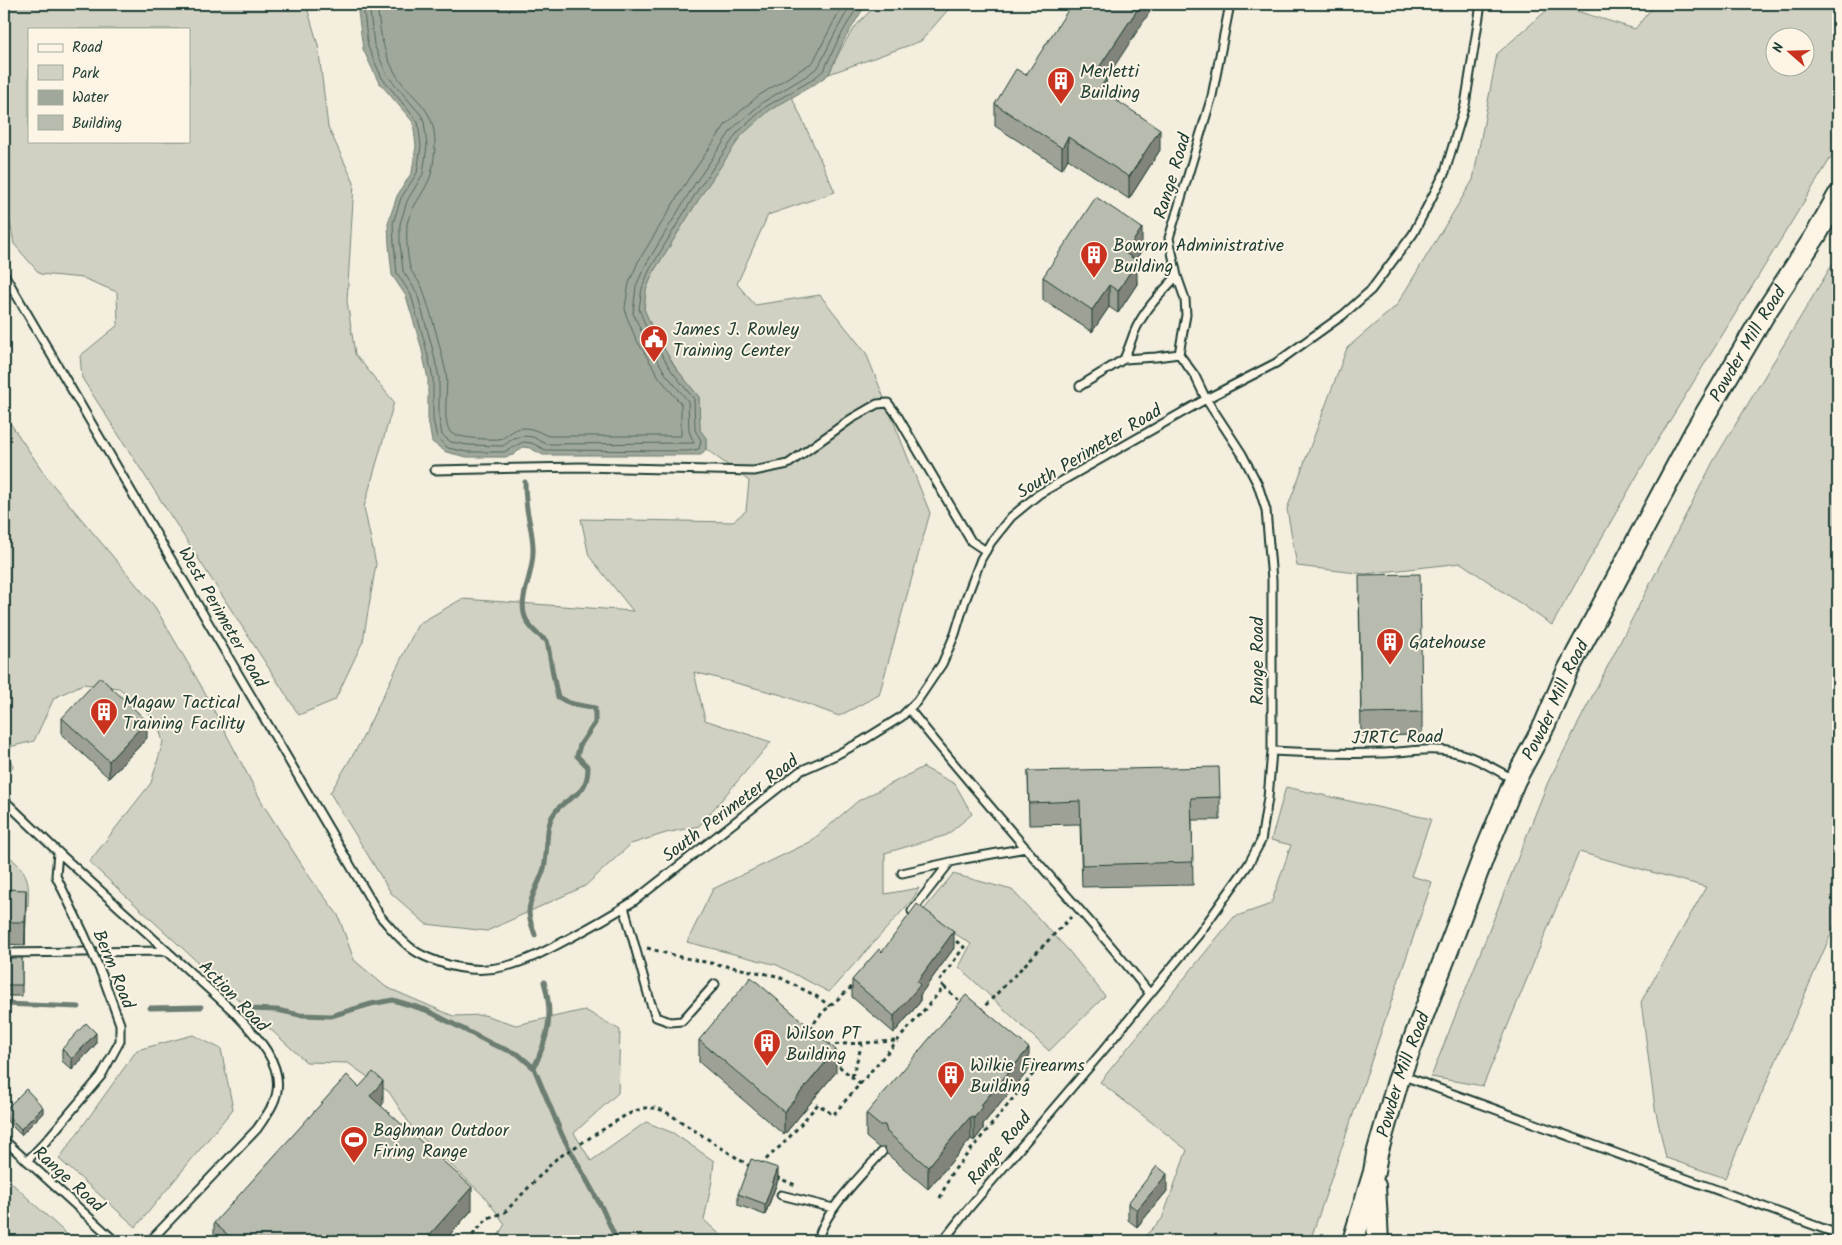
<svg xmlns="http://www.w3.org/2000/svg" width="1842" height="1245" viewBox="0 0 1842 1245" font-family="Kalam,sans-serif">
<style>
.green{fill:#d0d1c2;stroke:#78877b;fill-rule:evenodd}
.water{fill:#a0a89b;stroke:#6c7d72}
.lines{fill:none;stroke-linecap:round;stroke-linejoin:round}
.shore{stroke:#53685d;stroke-width:1}
.stream{stroke:#6c7d72;stroke-width:5}
.service-casing{stroke:#1f3d34;stroke-width:11}
.secondary-casing{stroke:#1f3d34;stroke-width:24}
.path{stroke:#1f3d34;stroke-width:3;stroke-dasharray:4 4;stroke-linecap:butt}
.service{stroke:#fcf5e5;stroke-width:7}
.secondary{stroke:#fcf5e5;stroke-width:20}
.service-bridge-casing{stroke:#1f3d34;stroke-width:11;stroke-linecap:butt}
.service-bridge{stroke:#fcf5e5;stroke-width:7}
.wall{fill:#9ea296;stroke:#1f3d34}
.shaded-wall{fill:#81847a;stroke:#1f3d34}
.building{fill:#b8bcae;stroke:#1f3d34}
.labels{text-anchor:middle;stroke-width:4;stroke-linejoin:round;paint-order:stroke}
.poi-label{font-size:18px;fill:#1f3d34;stroke:#fcf5e5;text-anchor:start}
.street-label{font-size:18px;fill:#1f3d34;stroke:#fcf5e5}
</style>
<rect width="100%" height="100%" fill="#f3eede"/>
<filter id="ink" filterUnits="userSpaceOnUse"><feTurbulence type="fractalNoise" baseFrequency=".02" numOctaves="2"/><feDisplacementMap in="SourceGraphic" scale="10" xChannelSelector="R" yChannelSelector="G"/><feConvolveMatrix kernelMatrix="1 2 1 2 8 2 1 2 1" color-interpolation-filters="sRGB"/></filter>
<g filter="url(#ink)">
<!-- green -->
<path class="green" d="M4,4H306L318,45L328,127L354,183L347,301L355,354L394,402L364,507L376,564L363,641L335,700L299,715L82,378L80,356L118,325L117,292L83,278L40,274L14,244L4,187ZM29,29H189V141H29Z
M880,4H953L921,41L829,74C841,47 855,20 880,4Z
M1554,4L1635,29L1655,4H1838V146L1650,453L1552,625L1461,563L1365,574L1297,566L1287,509L1347,348L1396,306L1473,180L1497,54ZM1774,38H1804V68H1774Z
M792,97L835,192L768,215L737,284L755,305L820,295L866,353L930,513L879,695L839,716L782,695L694,672L705,720L771,742L699,826L666,833L631,844L585,886L487,931L426,924L391,893L330,793L360,743L418,624L462,599L633,611L589,556L581,519L732,522L746,511L749,481L706,449V438L700,430L699,397L675,367L653,330L644,309L646,290L654,271L704,191L742,134L770,110Z
M1838,255V918L1725,1178L1666,1158L1655,1108L1641,1002L1706,887L1579,852L1483,1086L1431,1077L1548,782L1714,460Z
M4,414L48,479L155,607L200,684L264,806L311,879L338,915L354,960L386,987L453,1016L484,1015L516,1025L585,1010L620,1030L618,1093L574,1133L591,1161L646,1122L673,1133L714,1161L712,1181L704,1220L727,1241H495L505,1224L485,1197L413,1129L389,1092L348,1063L306,1062L89,862L151,783L163,742L157,721L119,688L83,684L54,698L34,741L5,748L13,766L4,779Z
M923,767L955,784L972,814L947,835L885,853V894L919,888L913,899L829,992L777,965L687,942L713,889L810,842L858,801Z
M1286,787L1431,819L1411,876L1432,882L1310,1241H1140L1162,1219L1187,1150L1100,1082L1234,917L1271,904L1291,845L1271,840Z
M4,851C26,872 30,874 28,906H4Z
M953,874L1012,890L1069,951L1105,996L1049,1051L959,967L971,944L922,912Z
M193,1035L221,1049L233,1109L136,1227L59,1159L137,1050Z
M4,1176L74,1241H4Z"/>
<!-- water -->
<path class="water" d="M357,4H866L843,42L829,74L815,84L770,110L742,135L704,191L654,271L646,290L644,309L653,330L675,367L699,397L700,430L706,438V449L701,455H543L530,448L523,447L513,455L505,457H467L446,452L432,442L428,419V379L421,346L406,296L392,275L389,245L388,223L397,196L412,172L416,146L413,122L378,81L363,49Z"/>
<g class="lines">
<!-- shore -->
<path class="shore" d="M363,4L368,47L382,78L418,122L421,146L417,173L401,198L393,223L394,244L397,273L411,295L425,344L433,378V419L437,438L448,448L467,452H504L523,442L532,443L545,450L688,451L699,449L701,440L695,430L694,399L671,370L648,332L639,309L642,288L650,269L699,188L738,132L767,106L812,80L824,70L838,40L859,4
M369,4L374,45L387,75L421,115L424,121L427,146L423,174L407,201L400,224V244L403,271L417,293L431,343L439,377V418L442,435L451,442L468,445L503,446L514,438L523,436L533,437L546,444L694,443L689,431L688,401L665,373L643,335L633,313L636,286L645,266L694,185L733,128L763,102L808,75L819,66L833,37L851,4
M377,4C380,29 381,46 393,69C410,101 436,103 435,147C434,157 433,171 429,180C422,196 411,207 407,224C406,234 407,261 411,270C415,278 422,284 424,293C433,319 440,346 446,373C449,387 441,423 451,433C457,438 497,441 503,438C510,434 514,428 523,428C533,428 539,432 548,436H681V404L659,377L636,339L626,315L625,307L629,283L638,262L687,181L726,124L758,96L813,62L843,4"/>
<!-- stream -->
<path class="stream" d="M525,482C525,491 526,501 527,509C529,522 533,535 533,548C535,586 502,612 547,641C551,660 553,679 558,697C574,707 579,704 595,708V723L580,745L577,756L588,767C588,800 565,794 553,815C545,828 548,853 544,868C540,883 529,897 529,912C529,920 533,928 535,935
M4,1004L79,1007
M150,1008L201,1007
M248,1009L277,1010L300,1015L331,1016L371,1004L393,1000L426,1010L494,1045L518,1054L534,1068L562,1135L602,1208L617,1241
M534,1068C548,1037 554,1016 544,982"/>
<defs>
<path id="service" d="M4,274L380,916C391,928 401,942 415,951C422,956 431,959 439,962C489,980 524,963 568,939C591,927 612,915 634,901L800,771L836,755L864,740L901,717L917,701L942,664L955,634L965,601L981,559L991,542L1011,517L1039,494L1206,399L1276,363L1343,315L1371,290L1413,234L1445,172L1465,105L1481,4
M1124,359C1128,350 1131,341 1134,333C1143,311 1161,293 1177,276
M1080,386L1124,359L1156,357L1179,354
M435,470L580,467L754,471L788,464L851,419L877,404L888,403L897,415L971,541L986,551
M909,709C956,768 1005,824 1054,881C1087,918 1119,954 1150,994
M1272,751C1309,753 1347,754 1384,753C1407,752 1431,747 1453,752C1475,756 1494,769 1513,779
M4,800L58,852L233,1011C252,1032 282,1059 277,1091C275,1105 265,1117 257,1129L150,1241
M58,852L56,876L84,934
M902,873L964,859L1026,848
M624,907L650,1001L656,1017L670,1022L682,1021L715,984
M912,911L950,862
M4,953L167,951
M1401,1075L1838,1234
M4,1140L115,1241
M27,1161L46,1141L101,1076L120,1041V1024L103,977
M781,1195L833,1208
M818,1241C823,1212 862,1175 882,1152
M943,1241L968,1209L1107,1046L1199,934L1248,865L1261,841L1268,798L1272,751V580L1266,510L1258,485L1242,454L1206,399L1195,376L1179,354L1186,315L1185,299L1177,276L1169,238L1212,96L1230,4"/>
<g id="secondary">
<path d="M1375,1186L1378,1241"/>
<path id="s1" d="M1353,1241L1374,1172L1377,1154L1398,1081L1486,850L1515,780L1545,724L1567,672L1696,430L1765,313L1816,235L1838,196"/>
</g>
</defs>
<!-- service casing -->
<use href="#service" class="service-casing"/>
<!-- secondary casing -->
<use href="#secondary" class="secondary-casing"/>
<!-- path -->
<path class="path" d="M647,948L680,957L777,976L816,996L830,1006
M944,987L939,982L964,947L953,939
M980,1011L1071,917
M809,1029L823,1012L854,985
M827,1045L896,1041
M833,1061L860,1084
M852,1077L862,1044
M760,1165L787,1140L818,1104L833,1115L944,987L962,1003
M776,1177L798,1186
M940,1198L951,1174L1038,1068L1027,1059
M467,1241L488,1218L505,1212L556,1159L626,1115L643,1108H656L666,1112L751,1167"/>
<!-- service -->
<use href="#service" class="service"/>
<!-- secondary -->
<use href="#secondary" class="secondary"/>
<defs>
<path id="service-bridge" d="M84,934L103,977"/>
</defs>
<!-- service-bridge casing -->
<use href="#service-bridge" class="service-bridge-casing"/>
<!-- service-bridge -->
<use href="#service-bridge" class="service-bridge"/>
</g>
<!-- wall -->
<path class="wall" d="M1026,75L1106,79V93L1160,150L1129,199L1068,159L1062,169L995,126V104Z
M1142,250L1135,260L1137,284L1118,313L1109,307L1092,332L1043,300V277Z
M1359,597L1422,712V735L1361,736Z
M62,718L147,738L109,778L62,735Z
M1028,771L1220,797V820H1192L1193,885L1082,887L1080,824L1029,825Z
M4,889L26,912L25,945L4,944Z
M954,948L920,995V1002L894,1033L852,997V980L882,952Z
M4,958H22V996H4Z
M699,1040L836,1072L784,1135L699,1062Z
M96,1044L72,1070L62,1061V1049Z
M1029,1070L983,1124V1129L974,1141L971,1139L928,1189L887,1154L885,1148H879L866,1137V1114Z
M359,1087L383,1104L381,1106L472,1210L444,1241H214V1223Z
M4,1111L43,1113L21,1135L4,1118Z
M778,1180L765,1215L738,1205V1194Z
M1167,1191L1137,1227L1128,1220V1203Z"/>
<!-- shaded-wall -->
<path class="shaded-wall" d="M1141,4H1155L1106,79V100L1099,111L1096,72Z
M1160,129V150L1129,199V177Z
M1068,137V159L1062,169V148Z
M1142,228V250L1125,275V253Z
M1137,261V284L1118,313V291Z
M1109,285V307L1092,332V310Z
M147,721V738L109,778V761Z
M26,890V912L25,945V922Z
M954,931V948L920,995V1002L894,1033V1016L917,982Z
M96,1033V1044L72,1070V1059Z
M1029,1048V1070L983,1124V1129L974,1141V1118L981,1105Z
M836,1050V1072L784,1135V1112Z
M383,1081V1104L370,1118V1096Z
M43,1107V1113L21,1135V1129Z
M971,1116V1139L928,1189V1167Z
M778,1168V1180L765,1215V1204Z
M1167,1174V1191L1137,1227V1210Z
M472,1187V1210L444,1241H424Z"/>
<!-- building -->
<path class="building" d="M1072,4H1141L1096,72L1106,79L1099,89L1160,129L1129,177L1068,137L1062,148L995,104L1016,69L1026,75Z
M1096,197L1142,228L1125,253L1137,261L1118,291L1109,285L1092,310L1043,277Z
M1420,574L1422,712L1361,713L1359,575Z
M100,677L147,721L109,761L62,718Z
M1219,767L1220,797L1191,798L1193,862L1082,865L1080,801L1029,803L1028,771Z
M4,889L26,890L25,922H4Z
M917,904L954,931L917,982L920,985L894,1016L852,980L879,949L882,952Z
M4,958H22V985H4Z
M751,977L836,1050L784,1112L699,1040Z
M966,995L1029,1048L981,1105L983,1107L974,1118L971,1116L928,1167L887,1132L885,1125H879L866,1114Z
M86,1023L96,1033L72,1059L62,1049Z
M373,1072L383,1081L370,1096L472,1187L424,1241H235L214,1223L347,1075L359,1087Z
M26,1089L43,1107L21,1129L4,1112V1111Z
M751,1159L778,1168L765,1204L738,1194Z
M1157,1166L1167,1174L1137,1210L1128,1203Z"/>
</g>
<!-- icons -->
<defs>
<symbol id="building-pin" viewBox="-11 -11 22 30"><path d="M0 17L-7.5 6A9.5 9.5 0 1 1 7.5 6Z" fill="#c8321e" stroke="#fcf5e5"/><path d="M-4-6H4V6H1V3H-1V6H-4ZM-2.5-4.3h1.7v1.8h-1.7ZM.8-4.3h1.7v1.8H.8ZM-2.5-1h1.7V.8h-1.7ZM.8-1h1.7V.8H.8Z" fill="#fff"/></symbol>
<symbol id="civic-pin" viewBox="-11 -11 22 30"><path d="M0 17L-7.5 6A9.5 9.5 0 1 1 7.5 6Z" fill="#c8321e" stroke="#fcf5e5"/><path d="M-.6-6.5H3V-4.5H.6V-3L4-1V1h2V6H-6V1h2V-1L-.6-3ZM-1.2 2.5V6h2.4V2.5Z" fill="#fff"/></symbol>
<symbol id="stadium-pin" viewBox="-11 -11 22 30"><path d="M0 17L-7.5 6A9.5 9.5 0 1 1 7.5 6Z" fill="#c8321e" stroke="#fcf5e5"/><path d="M0-5a6.5 5 0 1 0 0 10a6.5 5 0 1 0 0-10ZM-3.5-1.8h7v3.6h-7Z" fill="#fff"/></symbol>
</defs>
<g fill-rule="evenodd">
<use href="#building-pin" x="1045" y="65" width="32" height="43"/>
<use href="#building-pin" x="1078" y="239" width="32" height="43"/>
<use href="#civic-pin" x="638" y="323" width="32" height="43"/>
<use href="#building-pin" x="1374" y="626" width="32" height="43"/>
<use href="#building-pin" x="88" y="696" width="32" height="43"/>
<use href="#building-pin" x="751" y="1027" width="32" height="43"/>
<use href="#building-pin" x="935" y="1059" width="32" height="43"/>
<use href="#stadium-pin" x="338" y="1124" width="32" height="43"/>
</g>
<g class="labels">
<!-- poi labels -->
<g class="poi-label">
<text x="1080" y="77">Merletti<tspan x="1080" dy="21">Building</tspan></text>
<text x="1113" y="251">Bowron Administrative<tspan x="1113" dy="21">Building</tspan></text>
<text x="673" y="335">James J. Rowley<tspan x="673" dy="21">Training Center</tspan></text>
<text x="1409" y="648">Gatehouse</text>
<text x="123" y="708">Magaw Tactical<tspan x="123" dy="21">Training Facility</tspan></text>
<text x="786" y="1039">Wilson PT<tspan x="786" dy="21">Building</tspan></text>
<text x="970" y="1071">Wilkie Firearms<tspan x="970" dy="21">Building</tspan></text>
<text x="373" y="1136">Baghman Outdoor<tspan x="373" dy="21">Firing Range</tspan></text>
</g>
<!-- street labels -->
<g class="street-label">
<text transform="translate(1172 176) rotate(-73)" y="6">Range Road</text>
<text dy="6" stroke="none"><textPath href="#s1" startOffset="984">Powder Mill Road</textPath></text>
<text transform="translate(1089 451) rotate(-31)" y="6">South Perimeter Road</text>
<text transform="translate(223 617) rotate(60)" y="6">West Perimeter Road</text>
<text transform="translate(1257 661) rotate(-90)" y="6">Range Road</text>
<text dy="6" stroke="none"><textPath href="#s1" startOffset="579">Powder Mill Road</textPath></text>
<text transform="translate(1397 737) rotate(-1)" y="6">JJRTC Road</text>
<text transform="translate(730 808) rotate(-37)" y="6">South Perimeter Road</text>
<text transform="translate(114 969) rotate(68)" y="6">Berm Road</text>
<text transform="translate(234 996) rotate(46)" y="6">Action Road</text>
<text dy="6" stroke="none"><textPath href="#s1" startOffset="174">Powder Mill Road</textPath></text>
<text transform="translate(999 1148) rotate(-50)" y="6">Range Road</text>
<text transform="translate(69 1179) rotate(42)" y="6">Range Road</text>
</g>
</g>
<!-- margin -->
<rect width="1842" height="1245" fill="none" stroke="#fcf5e5" stroke-width="20"/>
<rect x="10" y="10" width="1822" height="1225" fill="none" stroke="#1f3d34" stroke-width="2" filter="url(#ink)"/>
<!-- legend -->
<rect x="28" y="28" width="162" height="115" fill="#fcf5e5" stroke="#a4ab9e"/>
<rect x="38" y="44" width="25" height="8" fill="#fcf5e5" stroke="#a4ab9e"/>
<text x="72" y="52" font-size="15" fill="#1f3d34">Road</text>
<rect x="38" y="65" width="25" height="15" fill="#d0d1c2" stroke="#a4ab9e"/>
<text x="72" y="78" font-size="15" fill="#1f3d34">Park</text>
<rect x="38" y="90" width="25" height="15" fill="#a0a89b" stroke="#a4ab9e"/>
<text x="72" y="102" font-size="15" fill="#1f3d34">Water</text>
<rect x="38" y="115" width="25" height="15" fill="#b8bcae" stroke="#a4ab9e"/>
<text x="72" y="128" font-size="15" fill="#1f3d34">Building</text>
<!-- north arrow -->
<g transform="translate(1790 52) rotate(290)"><circle r="24" fill="#fcf5e5" stroke="#a4ab9e"/>
<path d="M0-4L9 19L0 12L-9 19Z" fill="#c8321e"/>
<text y="-8" font-size="14" font-weight="bold" text-anchor="middle" fill="#1f3d34">N</text>
</g>
</svg>
